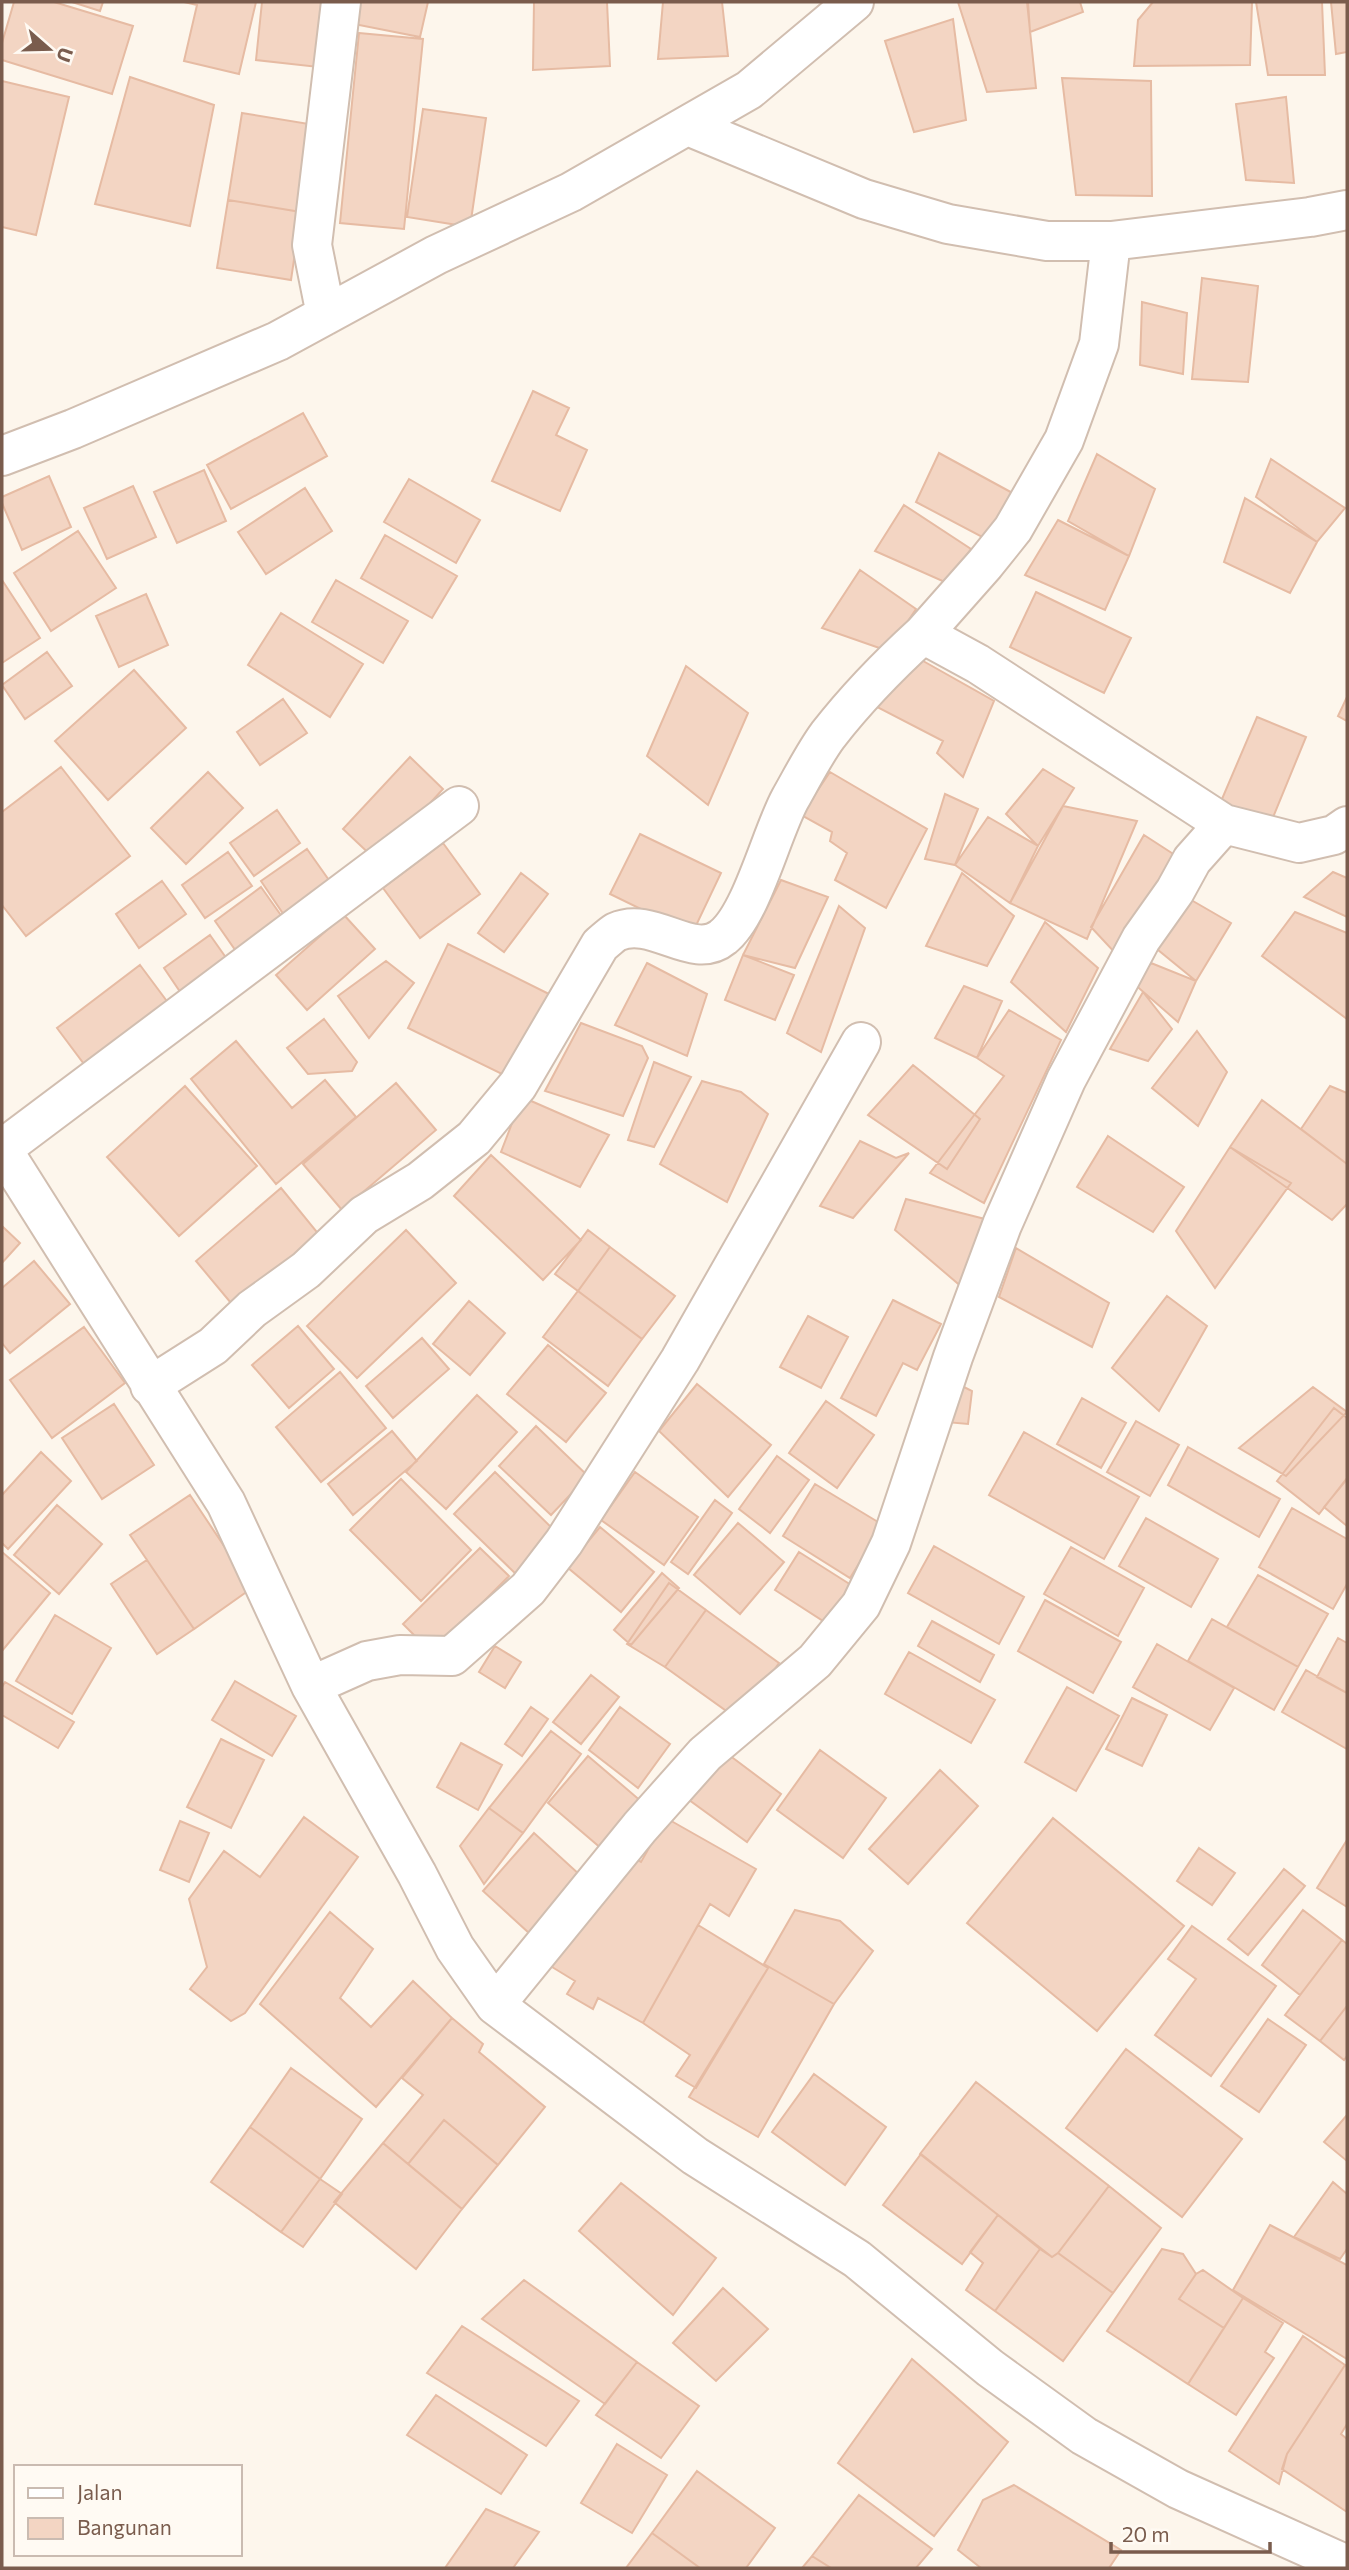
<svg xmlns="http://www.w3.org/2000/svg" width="1349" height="2570" viewBox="0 0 1349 2570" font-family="Commissioner,sans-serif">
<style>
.building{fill:#f3d5c3;stroke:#e6bba3;stroke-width:2}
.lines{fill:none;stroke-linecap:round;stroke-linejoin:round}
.street-casing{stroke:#d1beb0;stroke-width:42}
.street{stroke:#fff;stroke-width:38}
</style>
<rect width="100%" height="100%" fill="#fdf6ec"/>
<!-- building -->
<path class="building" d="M14,2H54L133,26L112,94L2,60V43Z
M72,2H103L100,11Z
M184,2H256L239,74L184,61L197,5Z
M262,2H334L327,68L256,60Z
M349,2H428L420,37L344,22Z
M534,2H607L610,66L533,70Z
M663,2H722L728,56L658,59Z
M958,2H1027L1036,88L987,92Z
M1028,2H1080L1083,12L1030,32Z
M1153,2H1252L1250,65L1134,66L1138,20Z
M1256,2H1322L1325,75H1268Z
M1331,2H1347V52L1336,54Z
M953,19L966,120L914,132L885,41Z
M359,33L423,39L404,229L340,223Z
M130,77L214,105L190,226L95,204Z
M1062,78L1151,81L1152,196L1076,195Z
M2,81L69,97L36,235L2,227Z
M1286,97L1294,183L1246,180L1236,104Z
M423,109L486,118L470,227L407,217Z
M242,113L315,125L301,212L228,200Z
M228,200L301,212L291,280L217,268Z
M1202,278L1258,286L1248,382L1192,379Z
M1142,302L1187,313L1183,374L1140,365Z
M533,391L569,408L556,435L587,450L560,511L492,481Z
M303,413L327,456L231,509L207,465Z
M939,453L1018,496L986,539L916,502Z
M1097,454L1155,489L1129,556L1068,521Z
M1271,459L1345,508L1317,542L1256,497Z
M204,470L226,521L177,543L154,492Z
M49,476L71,527L22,550L2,503V497Z
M409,479L480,520L456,563L384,522Z
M133,486L156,537L107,559L84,508Z
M305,488L332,531L266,574L238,532Z
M1245,498L1317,542L1290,593L1224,562Z
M904,505L971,549L947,583L875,551Z
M1058,520L1129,556L1105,610L1025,575Z
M78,531L116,588L51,631L14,573Z
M385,535L457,576L432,618L361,578Z
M860,570L916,609L888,651L822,628Z
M2,580L40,638L2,663Z
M336,580L408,621L383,663L312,622Z
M1036,592L1131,638L1104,693L1010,647Z
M146,594L168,645L119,667L96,616Z
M281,613L363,664L330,717L248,665Z
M47,652L72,686L25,719L2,685Z
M916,657L994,701L963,777L937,753L943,741L877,707Z
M686,666L748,713L708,805L647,756Z
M134,670L186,728L108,800L55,741Z
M1347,697V721L1338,716Z
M283,699L307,733L260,765L237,732Z
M1257,717L1306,737L1269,827L1219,806Z
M410,757L443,789L377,861L343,829Z
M61,767L130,856L26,936L2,905V812Z
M1043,769L1074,788L1038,846L1006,814Z
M208,772L243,808L186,864L151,828Z
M830,772L927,829L886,908L835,880L847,853L830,841L832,832L801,815Z
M945,794L978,809L955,865L925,859Z
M1063,806L1137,821L1087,939L1010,903Z
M277,810L300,843L254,876L230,843Z
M988,817L1038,846L1010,903L955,865Z
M640,834L721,873L692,934L610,894Z
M1144,835L1181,859L1117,955L1091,927Z
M443,843L480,894L420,938L383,888Z
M307,849L331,883L284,915L261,881Z
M228,852L252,886L205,918L182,885Z
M1333,872L1347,878V917L1304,897Z
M521,873L548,894L504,952L478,933Z
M962,873L1014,916L987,966L926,946Z
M781,880L828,897L795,968L743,955Z
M162,881L186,914L139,948L116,914Z
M261,887L285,921L238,954L215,921Z
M1186,897L1231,923L1196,981L1152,945Z
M839,906L865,928L821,1052L787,1033Z
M1295,912L1347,933V1019L1262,956Z
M344,915L375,949L307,1010L276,975Z
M1045,922L1098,968L1066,1032L1011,982Z
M210,935L234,969L187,1002L164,968Z
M448,944L549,994L508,1077L408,1028Z
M743,955L794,975L775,1020L725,1000Z
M386,961L414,983L369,1038L338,996Z
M647,963L707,994L687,1056L615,1025Z
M1151,963L1196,981L1178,1022L1133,983Z
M140,965L172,1008L90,1072L57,1028Z
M964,986L1002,1001L977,1058L935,1038Z
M1143,992L1172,1029L1148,1061L1110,1049Z
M1009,1010L1061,1040L984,1203L930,1173L1004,1076L977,1058Z
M324,1019L357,1062L352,1071L308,1074L287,1048Z
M581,1023L642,1046L648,1058L623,1116L545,1091Z
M1197,1031L1227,1072L1198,1126L1152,1088Z
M236,1041L292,1108L325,1080L356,1117L276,1184L191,1079Z
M654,1062L691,1077L654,1147L628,1140Z
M913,1065L980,1119L947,1169L868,1115Z
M702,1081L741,1092L768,1114L727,1202L660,1164Z
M396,1083L436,1130L342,1210L303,1164Z
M185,1086L257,1166L179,1236L107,1157Z
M1330,1086L1347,1093V1164L1301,1129Z
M522,1097L609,1135L580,1187L501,1152Z
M1262,1100L1347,1164V1204L1332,1220L1230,1147Z
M1108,1136L1184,1187L1153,1232L1077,1187Z
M860,1141L896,1158L909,1153L853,1218L820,1206Z
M1230,1147L1291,1183L1215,1288L1176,1231Z
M491,1155L581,1240L543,1280L454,1196Z
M281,1188L321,1237L236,1309L196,1261Z
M906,1199L985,1219L963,1288L895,1230Z
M2,1226L20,1243L2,1263Z
M406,1230L456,1283L357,1378L307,1326Z
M588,1230L610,1247L578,1291L555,1274Z
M610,1247L675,1296L642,1339L578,1291Z
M1016,1248L1109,1303L1092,1347L999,1297Z
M34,1261L70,1304L10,1353L2,1343V1288Z
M578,1291L642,1339L608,1386L543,1337Z
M1167,1296L1207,1326L1159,1411L1112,1368Z
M893,1300L941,1324L917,1370L903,1363L876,1416L841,1398Z
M469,1301L505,1333L470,1375L433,1344Z
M808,1316L848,1337L821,1388L780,1367Z
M298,1326L334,1369L289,1408L252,1365Z
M84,1327L125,1383L52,1438L10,1380Z
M422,1338L449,1369L393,1418L366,1386Z
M548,1345L606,1393L566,1442L507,1394Z
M340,1372L386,1428L321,1482L276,1427Z
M697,1384L771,1445L728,1497L659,1431Z
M962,1386L972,1391L968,1424L945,1422Z
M1313,1387L1347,1412L1286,1476L1239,1448Z
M477,1395L517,1432L446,1509L406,1472Z
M1082,1398L1126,1423L1101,1468L1057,1444Z
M826,1401L874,1435L837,1488L789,1453Z
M114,1404L154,1465L102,1499L62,1438Z
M1334,1408L1347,1418V1478L1319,1514L1277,1481Z
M1136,1421L1179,1445L1150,1496L1107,1472Z
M536,1426L588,1476L551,1515L499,1466Z
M392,1431L417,1461L353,1515L328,1484Z
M1024,1432L1139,1497L1104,1559L989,1495Z
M1188,1447L1280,1499L1259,1537L1168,1485Z
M41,1452L71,1481L8,1549L2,1543V1495Z
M777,1456L809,1480L770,1533L739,1509Z
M495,1472L558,1534L518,1576L454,1514Z
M635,1472L698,1517L664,1565L601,1520Z
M401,1479L471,1550L421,1601L350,1530Z
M1347,1479V1526L1324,1507Z
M815,1484L883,1525L850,1578L783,1536Z
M190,1495L252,1588L194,1629L130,1535Z
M715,1500L732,1513L688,1574L671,1562Z
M57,1505L102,1544L59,1594L14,1555Z
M1292,1508L1347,1539V1584L1333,1609L1259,1567Z
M1146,1518L1218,1559L1191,1607L1119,1566Z
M738,1523L784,1562L740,1614L694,1575Z
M600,1527L654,1572L621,1612L567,1567Z
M934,1546L1024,1597L999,1644L908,1593Z
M1071,1547L1144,1588L1118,1636L1044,1594Z
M480,1548L509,1576L432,1653L403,1624Z
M2,1552L50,1593L2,1651Z
M799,1552L859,1590L834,1628L775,1590Z
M147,1560L194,1629L157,1654L111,1584Z
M662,1573L679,1588L631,1645L614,1630Z
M1258,1575L1328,1614L1298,1667L1227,1627Z
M669,1583L706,1610L665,1667L627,1644Z
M1045,1600L1121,1642L1093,1693L1018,1651Z
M706,1610L779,1663L739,1720L665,1667Z
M55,1615L111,1648L72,1714L16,1681Z
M1212,1619L1298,1667L1274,1710L1188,1661Z
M932,1621L994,1655L980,1682L918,1646Z
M1338,1638L1347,1643V1693L1317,1677Z
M1157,1644L1234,1688L1210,1730L1133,1687Z
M495,1646L521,1662L505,1688L479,1672Z
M909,1652L995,1700L971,1743L885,1694Z
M1306,1670L1347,1693V1749L1282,1712Z
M591,1675L619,1697L581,1744L553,1722Z
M235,1681L296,1716L272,1756L212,1720Z
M5,1682L74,1722L58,1748L2,1715V1687Z
M1067,1687L1119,1716L1076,1791L1025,1762Z
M1132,1698L1167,1715L1142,1766L1106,1749Z
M531,1707L548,1719L522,1756L505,1744Z
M620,1707L670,1744L638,1788L589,1750Z
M551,1731L581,1754L523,1833L489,1808Z
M221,1739L264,1760L231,1828L187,1807Z
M461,1743L502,1765L478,1810L437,1787Z
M721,1749L781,1794L747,1842L685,1797Z
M820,1750L886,1798L843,1858L777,1810Z
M588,1756L642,1802L602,1849L548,1803Z
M940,1770L978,1806L908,1884L869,1849Z
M489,1808L523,1833L484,1884L460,1846Z
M304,1817L358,1857L245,2013L231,2021L190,1989L207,1967L189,1899L224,1851L260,1877Z
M666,1818L756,1869L729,1916L710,1904L643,2023L598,1998L593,2009L567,1994L575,1981L552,1967L579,1918L630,1856L641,1862Z
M1053,1818L1184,1926L1097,2031L967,1923Z
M180,1821L209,1833L189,1882L160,1870Z
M534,1833L580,1875L529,1933L483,1891Z
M1347,1840V1907L1317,1888Z
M1199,1848L1235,1873L1212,1905L1177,1881Z
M1284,1869L1305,1886L1248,1955L1228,1939Z
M795,1910L840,1921L873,1951L834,2004L764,1964Z
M1303,1910L1342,1940L1300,1995L1262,1965Z
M330,1912L373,1949L340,1998L371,2027L413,1981L452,2018L376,2107L260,2004Z
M698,1925L768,1968L696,2088L676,2076L690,2055L643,2023Z
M1192,1926L1276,1986L1211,2076L1155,2035L1196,1979L1168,1959Z
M1342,1940L1347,1944V2006L1320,2041L1285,2015Z
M764,1964L834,2004L758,2137L689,2097L768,1968Z
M1347,2006V2056L1344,2060L1320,2041Z
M452,2018L483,2044L479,2052L545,2107L498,2165L444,2120L408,2164L383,2143L423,2095L402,2078Z
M1268,2019L1306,2045L1259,2112L1221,2086Z
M1126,2049L1242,2139L1182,2217L1066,2128Z
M291,2068L362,2119L320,2179L250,2127Z
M814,2074L886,2127L845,2185L772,2132Z
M976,2082L1109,2186L1058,2253L1052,2257L920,2154Z
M1347,2115V2161L1324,2142Z
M444,2120L498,2165L462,2209L408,2164Z
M250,2127L320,2179L281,2232L211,2182Z
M383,2143L462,2209L416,2269L334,2202Z
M921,2154L998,2215L962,2264L883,2205Z
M320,2179L342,2194L303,2247L281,2232Z
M1333,2182L1347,2194V2249L1340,2259L1294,2237Z
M621,2183L716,2258L673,2315L579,2231Z
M1109,2186L1161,2228L1113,2293L1058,2253Z
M998,2215L1040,2249L995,2311L966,2290L983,2263L970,2252Z
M1270,2225L1347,2265V2359L1233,2290Z
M1040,2249L1052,2257L1058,2253L1113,2293L1063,2361L995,2311Z
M1162,2249L1183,2254L1196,2274L1179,2299L1224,2328L1188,2384L1107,2331Z
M1203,2270L1243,2298L1224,2328L1179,2299L1196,2274Z
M524,2280L637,2362L605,2404L482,2319Z
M723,2288L768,2329L716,2381L673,2343Z
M1243,2298L1283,2323L1265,2352L1274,2358L1236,2415L1188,2384Z
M462,2326L579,2401L546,2446L427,2373Z
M1303,2336L1345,2365L1287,2454L1279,2484L1229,2451Z
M912,2359L1008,2442L934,2536L838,2463Z
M637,2362L699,2406L661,2458L596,2415Z
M1345,2365L1347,2366V2424L1341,2434L1347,2439V2512L1282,2469L1287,2454Z
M436,2395L527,2455L501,2494L407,2435Z
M617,2444L667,2475L632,2533L581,2503Z
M697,2471L775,2528L746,2568H700L652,2533Z
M1014,2485L1121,2550L1109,2568H981L958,2550L983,2500Z
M859,2495L932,2549L916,2568H831L812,2556Z
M486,2509L539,2532L513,2568H445Z
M652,2533L700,2568H626Z
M812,2556L831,2568H802Z"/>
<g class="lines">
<defs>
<path id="street" d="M688,126L864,199L948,224L1047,241H1111
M326,315L312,245L341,2
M2,456L73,429L278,341L436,255L571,192L749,90L854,2
M923,634L985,564L1013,529L1064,440L1099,344L1111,241L1310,217L1347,210
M2,1149L226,1503L311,1686L417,1874L455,1948L495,2005L695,2156L857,2259L990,2368L1084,2436L1178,2489L1347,2565
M2,1149L459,806
M150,1386L213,1346L252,1309L306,1270L364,1215L420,1181L474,1138L518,1085L600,945C605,941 611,935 616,932C653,915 693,962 723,937C752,914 771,834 790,799C802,778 814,754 828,735C856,699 889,665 923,634L978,664L1224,824
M311,1686L367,1661L400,1655L452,1656L528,1589L564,1542L680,1360L861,1042
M495,2005L640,1827L705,1754L815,1661L861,1605L891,1543L953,1357L1002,1225L1066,1080L1141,939L1175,891L1192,860L1224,824L1299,843L1334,835L1347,826"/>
</defs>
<!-- street casing -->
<use href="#street" class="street-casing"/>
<!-- street -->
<use href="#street" class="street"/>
</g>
<!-- border -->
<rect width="1349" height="2570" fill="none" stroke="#7a5c4d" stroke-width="7"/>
<!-- legend -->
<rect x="14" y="2465" width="228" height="91" fill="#fffaf3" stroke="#cabbb1" stroke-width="2"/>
<rect x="28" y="2488" width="35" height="10" fill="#ffffff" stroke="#cabbb1" stroke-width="2"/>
<text x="77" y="2500" font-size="21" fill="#7a5c4d">Jalan</text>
<rect x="28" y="2518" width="35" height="21" fill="#f3d5c3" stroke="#cabbb1" stroke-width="2"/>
<text x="77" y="2535" font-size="21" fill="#7a5c4d">Bangunan</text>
<!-- north arrow -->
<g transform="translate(49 49) rotate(110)" stroke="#fffaf3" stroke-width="5" paint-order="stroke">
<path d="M0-5L12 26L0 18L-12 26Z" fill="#7a5c4d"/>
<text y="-10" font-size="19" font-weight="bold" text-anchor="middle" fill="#7a5c4d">U</text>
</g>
<!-- scale -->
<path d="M1111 2542v10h159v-10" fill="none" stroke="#7a5c4d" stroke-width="3.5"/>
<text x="1122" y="2542" font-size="21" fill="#7a5c4d" stroke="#fffaf3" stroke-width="5" paint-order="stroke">20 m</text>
</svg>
